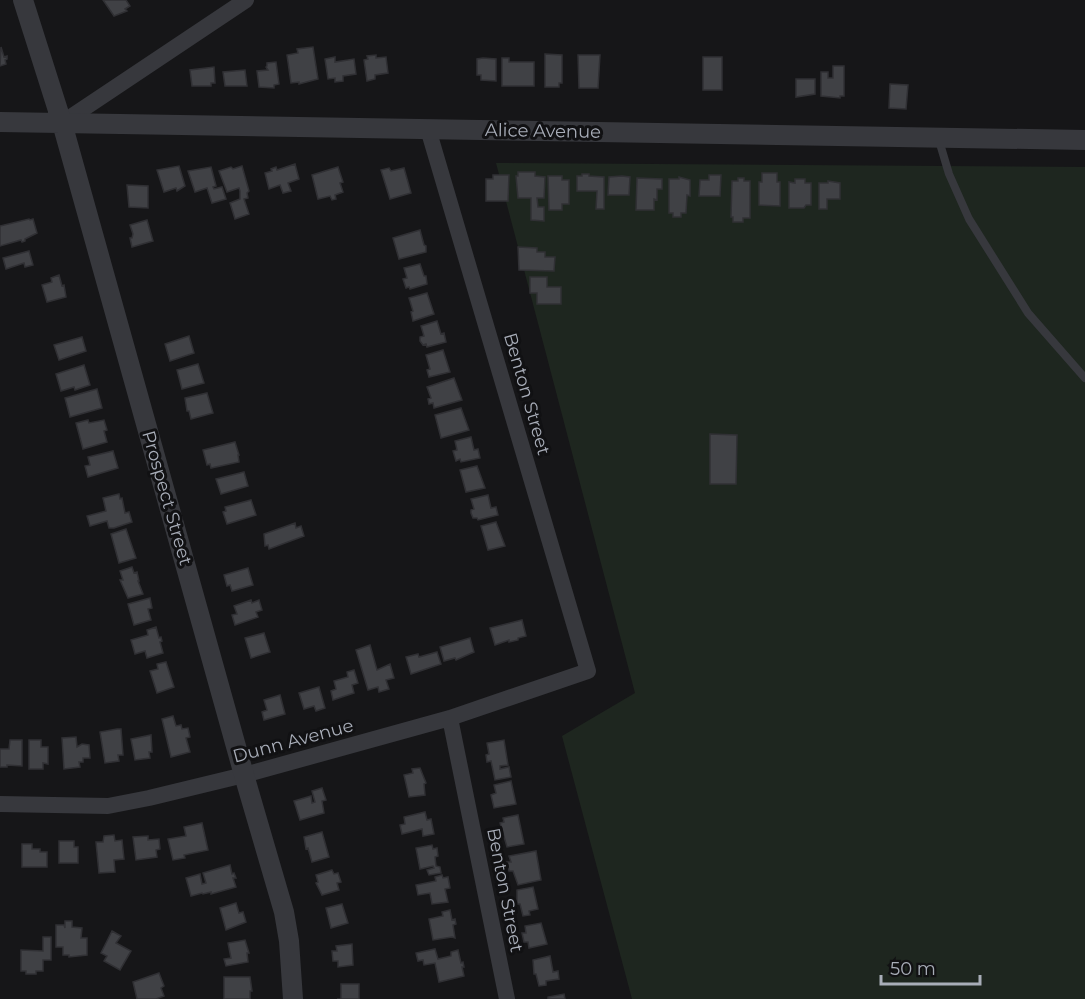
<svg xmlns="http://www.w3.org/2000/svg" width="1085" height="999" viewBox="0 0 1085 999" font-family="Montserrat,sans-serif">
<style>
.green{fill:#1e261f}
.building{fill:#404145;stroke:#303034;stroke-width:1.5}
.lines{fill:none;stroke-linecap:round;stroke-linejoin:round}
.service{stroke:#37383d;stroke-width:8}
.minor{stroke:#37383d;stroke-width:16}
.tertiary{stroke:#37383d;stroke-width:20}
.labels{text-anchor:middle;stroke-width:6;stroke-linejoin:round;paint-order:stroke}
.street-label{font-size:18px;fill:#a8adb8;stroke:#111113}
</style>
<rect width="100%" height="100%" fill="#161618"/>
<!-- green -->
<path class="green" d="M496,163L1085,167V999H632L562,736L635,693Z"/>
<!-- building -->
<path class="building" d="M103,0H126L130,6L125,9L127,11L114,16Z
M1,47L4,57L7,56V59L5,60L6,64L0,66Z
M313,47L318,79L299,84V82L291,83L287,55L298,53L297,49Z
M545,54L562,55V83H559V87H545Z
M376,55V58L386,57L388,73L375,75V79L367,81L364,60L368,59L367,56Z
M578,55H600L598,88H579Z
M335,57V62L354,59L356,74L343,76V81L335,82V78L328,79L325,59Z
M703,57H722V90H703Z
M483,58L496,59V81L481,80V75H477V59Z
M502,58H509V62H534V86H502Z
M276,62L279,84L274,85V88L259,87L257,71L268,70L266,67L267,66V63Z
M833,66H844V96H840V98L821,96V72H828V78H833Z
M214,67L215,83H211V86H192L190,70Z
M245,70L247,86H225L223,72Z
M796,79H815V94L796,97Z
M890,84L908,85L906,109L889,108Z
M295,164L299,179L288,183L291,191L283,193L280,185L269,189L265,173L272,171L271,169L276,167L277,170Z
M179,166L185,186L177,191L176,188L164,192L157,170Z
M242,166L249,191L247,193L248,198L244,199L249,214L235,219L230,203L240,199V191L239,188L227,192L219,171L231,167L233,169Z
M211,167L216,186L213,187L214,189L222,187L226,199L212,203L207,188L195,192L188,171Z
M338,167L343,182L340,183L343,192L335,195L336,199L332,200L330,196L318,199L312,175Z
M389,168L391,171L404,168L411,193L390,199L381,170Z
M518,172H535V176L545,177L544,198H537L538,207H544V221L531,220V198H518L516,176H518Z
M762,173H777V182H780V206L759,205V182H762Z
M582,174H589V176L604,177V209H596L597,191H577V176H582Z
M493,175H509L508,201H486V179H493Z
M709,175H721L720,196H699L700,180H709Z
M548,176H562V180H569V204H562V210H549Z
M622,176L630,177L629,195H608L609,177Z
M679,177L690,180V196L687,195L686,213H681V217H673V213H669V179H679Z
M637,178L662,179V189H657V200L654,199V210H636Z
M738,178H744V181H750V218H743V222H733V217H731L732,181H738Z
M795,179H805V183H811V205H806L804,208H789V182L795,183Z
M828,181L840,183V199H827V209H819V183H828Z
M127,185L148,186V208L129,207Z
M29,219L30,220L33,219L37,233L25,239V241L22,242L21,240L0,246V226Z
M147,220L153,241L132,247L130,238H132L133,234L130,225Z
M420,230L424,245L426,246V252L399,259L393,238Z
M518,247L537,248V252H545V257H555L554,271L519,270Z
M29,251L33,265L25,267L24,263L6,269L3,258Z
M420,264L424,276H426L427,284L410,289L409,287L406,288L403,279L407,278L404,268Z
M59,275L62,286L64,285L66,297L47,302L42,285L52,282L51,278Z
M530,277H547V287H561V304H537V293H530Z
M427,293L434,314L413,321L411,312L413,311L409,298Z
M437,321L441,334L444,333L446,342L427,347L426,344L423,345L420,341V337L424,336L421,326Z
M189,336L194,353L170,361L165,344Z
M82,337L86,351L59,360L54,345Z
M443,350L450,372L429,377L427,370L430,369L426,355Z
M198,364L204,383L182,389L177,370Z
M84,365L90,385L75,390L74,387L61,391L56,374Z
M454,378L462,400L434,408L433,403L429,404L428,399L431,398L427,387Z
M97,389L102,408L70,417L65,398Z
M207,393L213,413L191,419L189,411H187L185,398Z
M461,408L469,430L441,438L435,415Z
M88,420L89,423L104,420L107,430L104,431L107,442L83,449L76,423Z
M710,434L737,435L736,484H710Z
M471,437L474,450L478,449L480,458L461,462L460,459L456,461L453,451L457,450L455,441Z
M235,442L239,455H238L239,462L211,468L210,464L207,465L203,450Z
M113,451L118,468L88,477L85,466L90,465L88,457Z
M477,466L485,488L466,492L460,470Z
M244,472L248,486L221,494L216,479Z
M119,494L120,499L122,498L125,513L129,512L132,522L114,528H109L107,521L90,526L87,516L106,511L103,498Z
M488,495L491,508L496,507L498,515L478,520L477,518H473L471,513V510L474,509L471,499Z
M251,500L256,515L227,524L223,512L226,511L225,507Z
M496,522L505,546L488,550L481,526Z
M295,523L296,528L301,526L304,536L269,549L268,545L265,546L264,534Z
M126,529L136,558L119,563L111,534Z
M132,567L134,573L137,572L139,581H138L143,594L128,598L120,580H123L120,571Z
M248,568L253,585L232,591L230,585L227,586L224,575Z
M150,598L152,608L148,609L151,620L134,625L128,604Z
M251,600L252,603L259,600L262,610L256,612L258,617L235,625L232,615L237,614L234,606Z
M522,620L526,636L518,638V640L509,642V640L495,645L490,628Z
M156,627L159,638L161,637L162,641L160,642L163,653L147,658L145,651L135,654L131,640L148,635L147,630Z
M264,633L270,652L251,658L245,638Z
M470,638L474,652L456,660L455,658L444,661L440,647Z
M370,645L377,670L390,664L394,678L386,680L389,689L379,692L378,687L368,690L356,650Z
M437,652L441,664L411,674L406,657L418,654L419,657Z
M166,662L174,687L157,693L150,671L158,669L157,664Z
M354,670L358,683L352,685L354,693L333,700L331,691L336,689L334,681L348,677L347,672Z
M319,687L325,708L316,711L314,706L304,709L299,693Z
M280,695L285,714L264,720L262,712L267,710L264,700Z
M173,716L176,726L181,725L182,729L188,728L190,737L186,738L190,752L171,757L162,719Z
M117,729H121L123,755H118L119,761L105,763L100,732Z
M151,735L152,752H149L150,758L135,760L131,739Z
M76,737L77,747L82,744L89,745L90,758H83V762H79L80,767L64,769L62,738Z
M10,740H22V766L7,765V767H0V749H9Z
M29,740H41V747H48V764L43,763V769H29Z
M504,740L508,765L500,766V769L509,767L511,777L495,780L491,761L487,762L486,755L489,754L487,743Z
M420,768L426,783L424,784L425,795L409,797L404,775L413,773L412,769Z
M511,781L516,804L494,808L491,795L496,793L494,785Z
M322,788L326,800L322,801L324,813L300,820L294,801L311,796L312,803L315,802L312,791Z
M425,812L427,820L431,819L434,834L423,836L422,829L402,834L400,825L405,824L404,817Z
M518,815L524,844L507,847L500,823L504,822L503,818Z
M202,823L208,850L184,855L185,858L173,860L168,839L186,836L184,827Z
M322,832L329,857L312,862L308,848L306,849L304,837Z
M114,835L115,841L122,840L124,859L114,860L115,872L99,873L96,842H103L104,836Z
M148,836V840L159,839L160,849L156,850L157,857L136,860L133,837Z
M59,841H74V847H78V863H59Z
M22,844H32V849H40V852H47V867H22Z
M432,845L433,849L437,848L438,856L435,857L436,866L440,867L441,873L429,875L427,870L434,868L433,866L420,869L416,848Z
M536,851L541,880L518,885L513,871H509L507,862H511L509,856Z
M230,865L232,874L234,873L236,878H233L236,887L211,894V892L203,894L202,893L191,896L186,878L200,874L202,884L206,883L203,873Z
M332,870L334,874L338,873L341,882L337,883L339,890L322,895L316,883L318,882L316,875Z
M442,875L443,878L448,877L450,888L445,889L448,902L432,904L430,893L418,895L416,885L436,881L435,877Z
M533,887L538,909L529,911L530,915L523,916L520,904H517V890Z
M236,903L239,913L243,912L246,922L226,930L220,908Z
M342,904L348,923L331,928L326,908Z
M450,910L452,920L455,919L456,924L453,925L455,938L452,937L433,940L429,919L443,916L442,912Z
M65,921H72V927L82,928L81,938H87V955L69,957V955H63V947H56V925H64L65,928Z
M541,923L547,944L529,948L528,942H524L522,933H526L525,926Z
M112,931L121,936L116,943L131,951L120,970L104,961L107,956L101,953Z
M43,937H51V960H43V971H36V974H26V971H21V950L43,951Z
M245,940L249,953H247L248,962L226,966L224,959L231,958L228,943Z
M352,944L353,965L338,967V961H333L332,951H337L336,946Z
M435,949L438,959L451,956V952L458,950L461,963L463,962L464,967H462L464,976L439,982L435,963L424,965L423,960L418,961L416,953Z
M550,956L553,972L558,971L559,979L546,981V985L539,986L536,974H534L533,960Z
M159,973L164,986L161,988L164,996L156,999H137L133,982Z
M224,977H250L252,991H250V999H224Z
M341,984H359V999H337H341Z
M564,994L565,999H548V997Z"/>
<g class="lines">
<!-- service -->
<path class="service" d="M938,137L949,174L969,219L1028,313L1085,378"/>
<!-- minor -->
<path class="minor" d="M62,123L246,0
M450,718L507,999
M0,804L108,806L149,798L244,775L450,718L588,671L428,129"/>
<!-- tertiary -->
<path class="tertiary" d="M23,0L62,123L244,775L284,912L289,941L293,999
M0,122L1085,140"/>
</g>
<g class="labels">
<!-- street labels -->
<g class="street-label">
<text transform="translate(543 131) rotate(1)" y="6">Alice Avenue</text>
<text transform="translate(527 394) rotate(74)" y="6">Benton Street</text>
<text transform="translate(167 498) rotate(74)" y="6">Prospect Street</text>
<text transform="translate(293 741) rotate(-15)" y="6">Dunn Avenue</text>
<text transform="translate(505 890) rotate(79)" y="6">Benton Street</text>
</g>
</g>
<!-- scale -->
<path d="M881 975v9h99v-9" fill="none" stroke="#a8adb8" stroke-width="3"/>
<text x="890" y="975" font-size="18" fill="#a8adb8" stroke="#111113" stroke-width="4.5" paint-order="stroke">50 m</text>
</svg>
